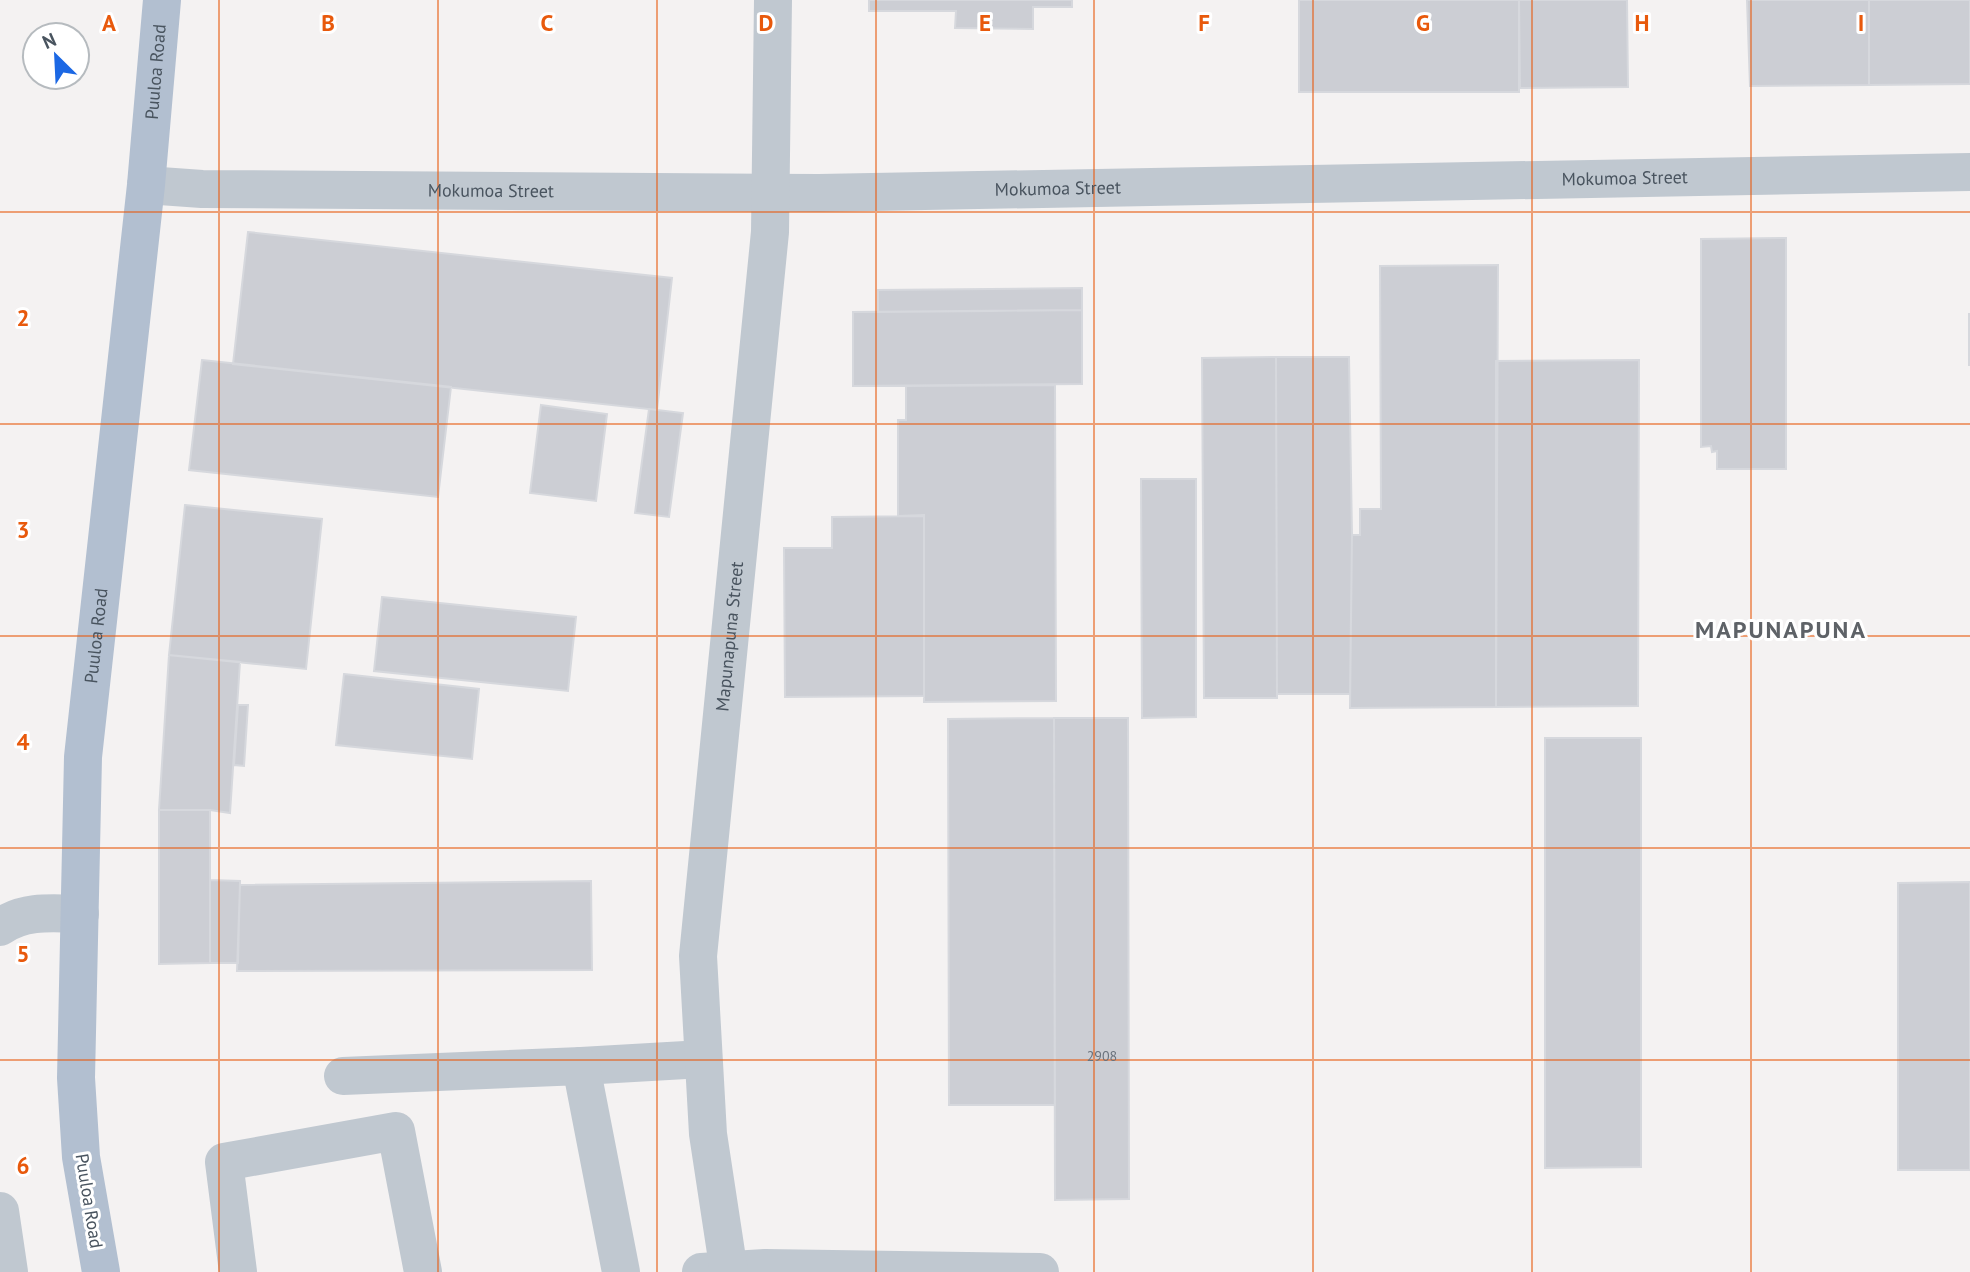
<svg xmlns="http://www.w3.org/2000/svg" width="1970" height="1272" viewBox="0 0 1970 1272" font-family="'PT Sans',sans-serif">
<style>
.building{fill:#ccced4;stroke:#d6d8dd;stroke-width:2}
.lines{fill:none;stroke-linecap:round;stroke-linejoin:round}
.minor{stroke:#c0c8d0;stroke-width:38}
.major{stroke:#b2bfd0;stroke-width:38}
.grid{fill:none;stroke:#e8590c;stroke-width:2;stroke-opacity:0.55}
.labels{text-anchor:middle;stroke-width:6;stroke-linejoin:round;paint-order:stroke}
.number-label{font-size:14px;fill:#6a727c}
.street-label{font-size:18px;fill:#49545f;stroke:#fff}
.district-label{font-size:24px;font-weight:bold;letter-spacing:2px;fill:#5e6267;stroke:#fff}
.grid-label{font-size:23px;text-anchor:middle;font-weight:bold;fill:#e8590c;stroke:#fff;stroke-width:6;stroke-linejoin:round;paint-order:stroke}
</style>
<rect width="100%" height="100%" fill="#f4f2f2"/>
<!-- building -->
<path class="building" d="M869,0H1072V7H1033V29L955,28L956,11H869Z
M1299,0H1519V92H1299Z
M1519,0H1627L1628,87L1520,88Z
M1747,0H1869V85L1750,86Z
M1869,0H1970V84L1869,85Z
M248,232L672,278L657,410L233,364Z
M1786,238V469H1717V451L1712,452L1711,446L1701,447V239Z
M1498,265L1496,707L1350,708L1352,535H1360V509H1381L1380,266Z
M1082,288V310L878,312V290Z
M1082,310V384L853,386V312Z
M1969,314H1970L1969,366Z
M1276,357L1277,698H1204L1202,358Z
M1276,357H1349L1352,535L1350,694H1277Z
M202,360L451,387L438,497L189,470Z
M1639,360L1638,706L1496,707V361Z
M1055,385L1056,701L924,702V515L898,516V420H906V386Z
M541,405L607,414L596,501L530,493Z
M649,409L683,413L669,517L635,513Z
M1141,479H1196V717L1142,718Z
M185,505L322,519L306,669L169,655Z
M924,516V696L785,697L784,548H832V517Z
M382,597L576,617L568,691L374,671Z
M169,655L240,662L230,813L210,810H159Z
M344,674L479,689L472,759L336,745Z
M238,705H248L244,766L234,765Z
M1054,718L1055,1105H949L948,719Z
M1054,718H1128L1129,1199L1055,1200Z
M1545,738H1641V1167L1545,1168Z
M159,810H210V963L159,964Z
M210,880L240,881L238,963H210Z
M591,881L592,970L237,971L240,885Z
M1970,882V1170H1898V883Z"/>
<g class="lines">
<!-- minor -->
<g class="minor">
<path id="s1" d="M146,185L202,189L819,193L1970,172"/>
<path d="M0,927C24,910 52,913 80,914"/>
<path d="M581,1066L703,1059"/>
<path d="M343,1076L581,1066L621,1272"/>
<path d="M0,1211L9,1272"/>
<path d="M238,1272L224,1162L396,1131L423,1272"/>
<path d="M701,1272L765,1268L1040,1272"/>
<path id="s2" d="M729,1272L708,1134L698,956L770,232L773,0"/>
</g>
<!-- major -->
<path class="major" id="s3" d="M101,1272L81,1157L76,1078L83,757L146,185L162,0"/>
</g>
<!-- grid -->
<path class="grid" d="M219,0V1272M438,0V1272M657,0V1272M876,0V1272M1094,0V1272M1313,0V1272M1532,0V1272M1751,0V1272M0,212H1970M0,424H1970M0,636H1970M0,848H1970M0,1060H1970"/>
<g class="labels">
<!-- number labels -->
<g class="number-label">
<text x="1102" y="1061">2908</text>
</g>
<!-- street labels -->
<g class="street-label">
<text dy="6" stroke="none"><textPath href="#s3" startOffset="1206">Puuloa Road</textPath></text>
<text dy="6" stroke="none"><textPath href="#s1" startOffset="1479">Mokumoa Street</textPath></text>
<text dy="6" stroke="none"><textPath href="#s1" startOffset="912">Mokumoa Street</textPath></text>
<text dy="6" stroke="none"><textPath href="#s1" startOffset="345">Mokumoa Street</textPath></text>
<text dy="6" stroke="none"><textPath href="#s3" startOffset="639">Puuloa Road</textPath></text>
<text dy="6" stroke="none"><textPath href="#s2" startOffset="639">Mapunapuna Street</textPath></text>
<text transform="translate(89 1201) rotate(81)" y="6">Puuloa Road</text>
</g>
<!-- district labels -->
<g class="district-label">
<text x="1781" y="638">MAPUNAPUNA</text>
</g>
</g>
<g class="grid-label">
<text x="109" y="31">A</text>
<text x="328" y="31">B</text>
<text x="547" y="31">C</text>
<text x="766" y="31">D</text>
<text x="985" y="31">E</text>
<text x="1204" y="31">F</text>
<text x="1423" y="31">G</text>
<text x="1642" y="31">H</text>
<text x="1861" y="31">I</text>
<text x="23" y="326">2</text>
<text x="23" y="538">3</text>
<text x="23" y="750">4</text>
<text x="23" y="962">5</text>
<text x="23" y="1174">6</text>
</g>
<!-- north arrow -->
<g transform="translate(56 56) rotate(336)"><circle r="33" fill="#ffffff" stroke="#b6bbbf" stroke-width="2"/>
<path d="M0-5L12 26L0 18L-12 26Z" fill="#1c68e4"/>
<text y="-10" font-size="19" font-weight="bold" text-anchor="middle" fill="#49545f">N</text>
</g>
</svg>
